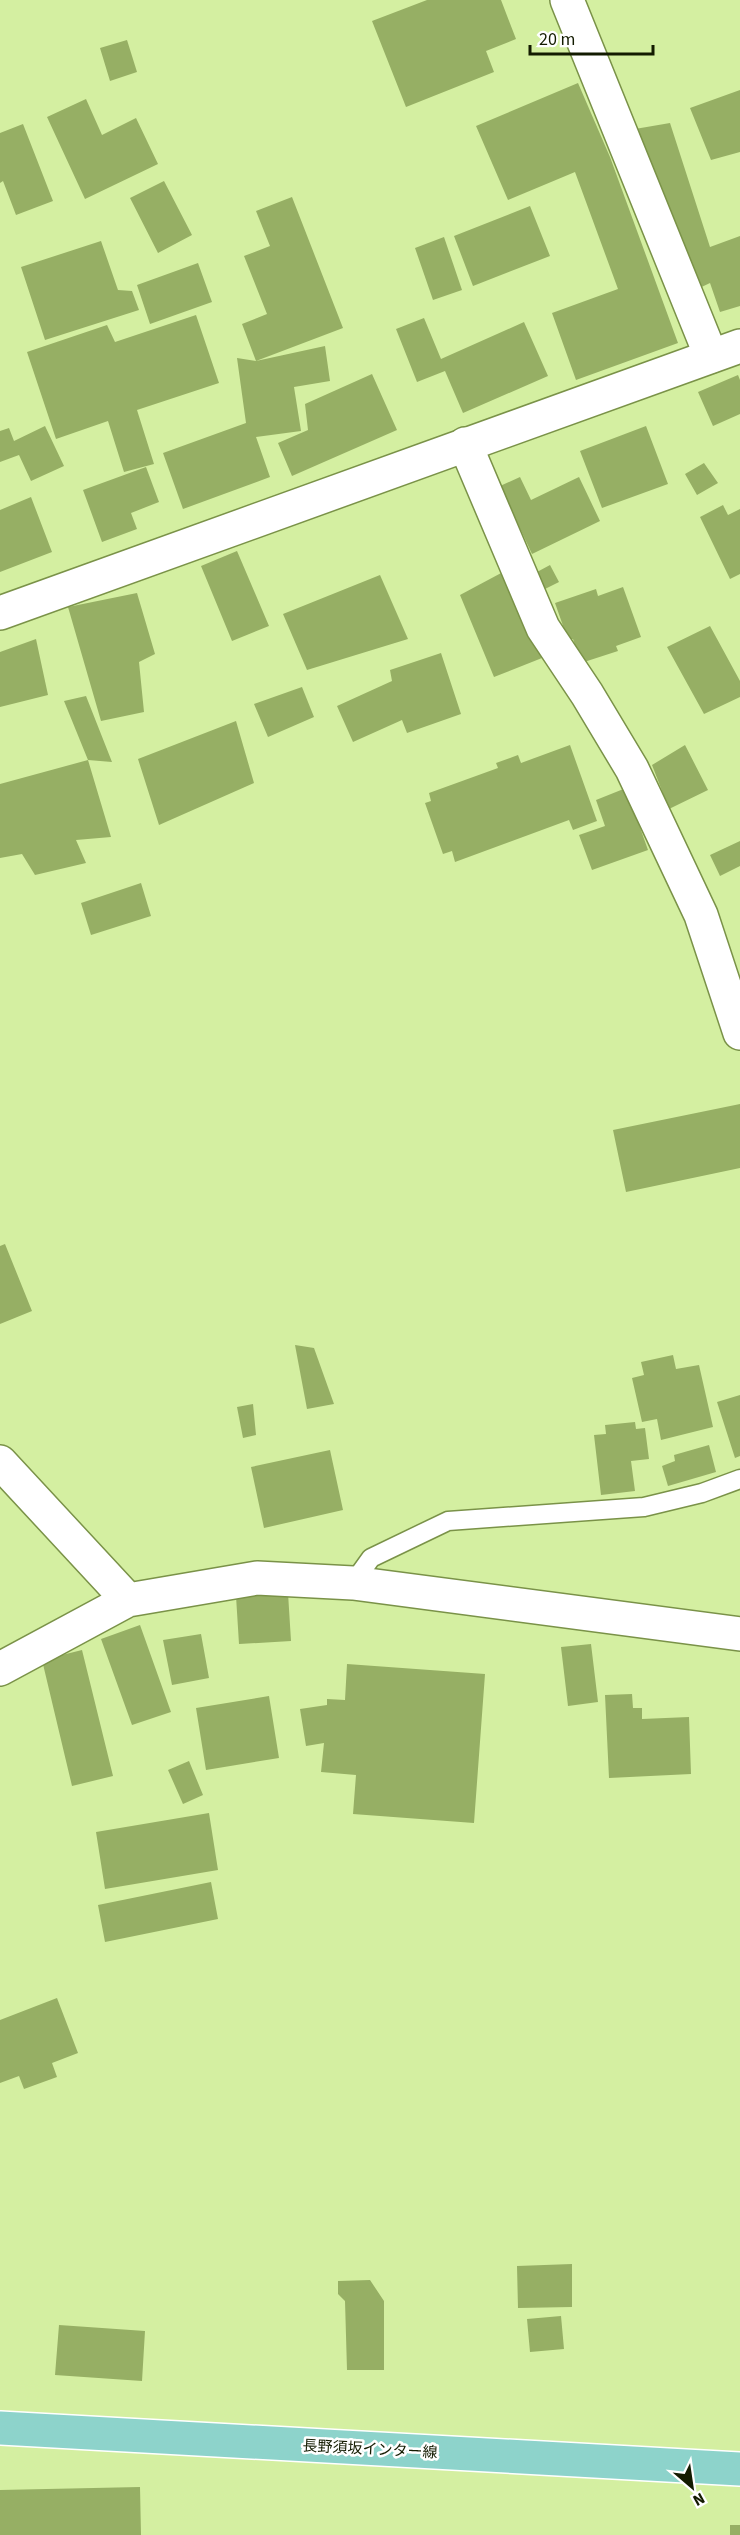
<svg xmlns="http://www.w3.org/2000/svg" width="740" height="2535" viewBox="0 0 740 2535" font-family="'Source Sans 3','Noto Sans JP',sans-serif">
<style>
.building{fill:#96af64}
.lines{fill:none;stroke-linecap:round;stroke-linejoin:round}
.service-casing{stroke:#7a9248;stroke-width:21}
.minor-casing{stroke:#7a9248;stroke-width:36}
.tertiary-casing{stroke:#7a9248;stroke-width:36}
.primary-casing{stroke:#fff;stroke-width:36}
.service{stroke:#fff;stroke-width:18}
.minor{stroke:#fff;stroke-width:33}
.tertiary{stroke:#fff;stroke-width:33}
.primary{stroke:#8dd3cb;stroke-width:33}
.labels{text-anchor:middle;stroke-width:5;stroke-linejoin:round;paint-order:stroke}
.street-label{font-size:15px;fill:#131b00;stroke:#fff}
</style>
<rect width="100%" height="100%" fill="#d4efa1"/>
<!-- building -->
<path class="building" d="M427,0H501L516,39L486,51L494,72L406,107L372,21Z
M127,40L137,72L110,81L100,48Z
M578,83L610,157L678,343L576,380L552,313L618,289L575,172L508,200L476,126Z
M740,90V152L711,160L690,108Z
M86,99L102,135L136,118L158,164L85,199L47,117Z
M670,123L710,247L740,236V306L720,312L710,283L691,292L635,129Z
M23,124L53,201L16,215L3,181L0,183V133Z
M164,181L192,235L158,253L130,198Z
M292,197L343,328L256,361L325,346L330,381L294,387L301,431L256,437L270,477L183,509L163,453L246,423L237,358L256,361L242,324L267,314L244,256L270,246L256,211Z
M530,206L550,256L473,286L454,236Z
M444,237L462,290L433,300L415,248Z
M101,241L118,290L132,291L139,310L45,340L21,267Z
M198,263L212,302L150,324L137,285Z
M196,315L219,383L137,410L154,464L124,472L108,421L56,439L27,352L107,325L115,342Z
M424,318L441,359L524,322L548,376L463,413L445,371L417,382L396,329Z
M372,374L397,430L292,476L278,443L308,430L305,404Z
M738,375L740,380V414L713,426L698,392Z
M45,426L64,466L31,481L19,455L0,462V431L9,428L14,441Z
M646,426L668,484L602,508L580,451Z
M704,463L718,483L697,495L685,474Z
M146,467L159,502L131,513L137,529L102,542L83,490Z
M520,477L531,500L579,477L600,521L532,554L500,486Z
M31,497L52,552L0,572V510Z
M723,505L728,515L740,509V574L730,579L700,517Z
M237,551L269,626L232,641L201,566Z
M550,565L559,582L545,589L537,572Z
M503,572L542,658L494,677L460,595Z
M380,575L408,639L307,670L283,614Z
M623,587L641,637L616,646L618,651L581,663L573,639L568,640L555,603L596,589L598,596Z
M137,593L155,654L139,662L144,712L101,721L68,607Z
M710,626L740,681V697L704,714L667,647Z
M36,639L48,695L0,707V652Z
M441,653L461,714L407,733L402,720L353,742L337,706L392,681L390,670Z
M302,687L314,717L268,737L254,704Z
M86,696L112,762L88,760L64,701Z
M236,721L254,783L159,825L138,759Z
M570,745L597,821L573,830L569,820L455,862L452,851L443,854L425,803L431,801L429,793L498,768L496,763L518,755L521,763Z
M685,745L708,790L669,809L652,765Z
M88,760L111,837L76,840L86,863L35,875L22,854L0,858V784Z
M626,788L648,850L592,870L579,835L605,826L596,800Z
M740,841V866L720,876L710,855Z
M141,883L151,916L91,935L81,903Z
M740,1104V1168L626,1192L613,1130Z
M5,1244L32,1311L0,1324V1246Z
M295,1345L314,1348L334,1404L307,1409Z
M673,1355L676,1369L699,1365L713,1427L661,1440L657,1419L642,1422L632,1378L644,1375L641,1362Z
M740,1395V1456L735,1458L717,1402Z
M253,1404L256,1435L243,1438L237,1407Z
M635,1422L636,1429L645,1428L649,1459L631,1461L635,1491L601,1495L594,1435L606,1434L605,1425Z
M709,1445L716,1472L668,1486L662,1466L675,1461L674,1455Z
M330,1450L343,1510L264,1528L251,1467Z
M288,1593L291,1641L239,1644L236,1596Z
M140,1625L171,1712L132,1725L101,1639Z
M201,1634L209,1678L172,1685L163,1640Z
M591,1644L598,1702L568,1706L561,1647Z
M82,1650L113,1776L72,1786L42,1660Z
M347,1664L485,1674L474,1823L353,1814L356,1775L321,1772L324,1743L306,1746L300,1709L327,1705V1699L345,1700Z
M632,1694L633,1708H642V1719L689,1717L691,1774L609,1778L605,1695Z
M269,1696L279,1758L206,1770L196,1708Z
M189,1761L203,1795L183,1804L168,1770Z
M209,1813L218,1870L105,1889L96,1832Z
M211,1882L218,1919L105,1942L98,1905Z
M57,1998L78,2053L52,2063L57,2077L24,2089L19,2076L0,2083V2020Z
M572,2264V2307L518,2308L517,2266Z
M370,2280L384,2301V2370H347L345,2301L338,2294V2281Z
M561,2316L564,2349L530,2352L527,2319Z
M59,2325L145,2331L142,2381L55,2375Z
M140,2487L141,2535H0V2490Z
M730,2525H740V2535H730Z"/>
<g class="lines">
<defs>
<path id="service" d="M353,1583L371,1558L448,1521L644,1507L702,1493L740,1479"/>
<path id="minor" d="M567,0L711,356
M465,444L543,628L587,694L632,769L701,915L740,1033
M0,1462L128,1600
M0,1669L128,1600L257,1578L353,1583L740,1634"/>
<path id="tertiary" d="M0,613L740,346"/>
<path id="primary" d="M0,2428L740,2469"/>
</defs>
<!-- service casing -->
<use href="#service" class="service-casing"/>
<!-- minor casing -->
<use href="#minor" class="minor-casing"/>
<!-- tertiary casing -->
<use href="#tertiary" class="tertiary-casing"/>
<!-- primary casing -->
<use href="#primary" class="primary-casing"/>
<!-- service -->
<use href="#service" class="service"/>
<!-- minor -->
<use href="#minor" class="minor"/>
<!-- tertiary -->
<use href="#tertiary" class="tertiary"/>
<!-- primary -->
<use href="#primary" class="primary"/>
</g>
<g class="labels">
<!-- street labels -->
<g class="street-label">
<text transform="translate(370 2449) rotate(3)" y="5">長野須坂インター線</text>
</g>
</g>
<!-- north arrow -->
<g transform="translate(692 2487) rotate(151)" stroke="#ffffff" stroke-width="4.5" paint-order="stroke">
<path d="M0-4.5L10 22L0 15L-10 22Z" fill="#131b00"/>
<text y="-9" font-size="16" font-weight="bold" text-anchor="middle" fill="#131b00">N</text>
</g>
<!-- scale -->
<path d="M530 45v9h123v-9" fill="none" stroke="#131b00" stroke-width="3"/>
<text x="539" y="45" font-size="18" fill="#131b00" stroke="#ffffff" stroke-width="4.5" paint-order="stroke">20 m</text>
</svg>
